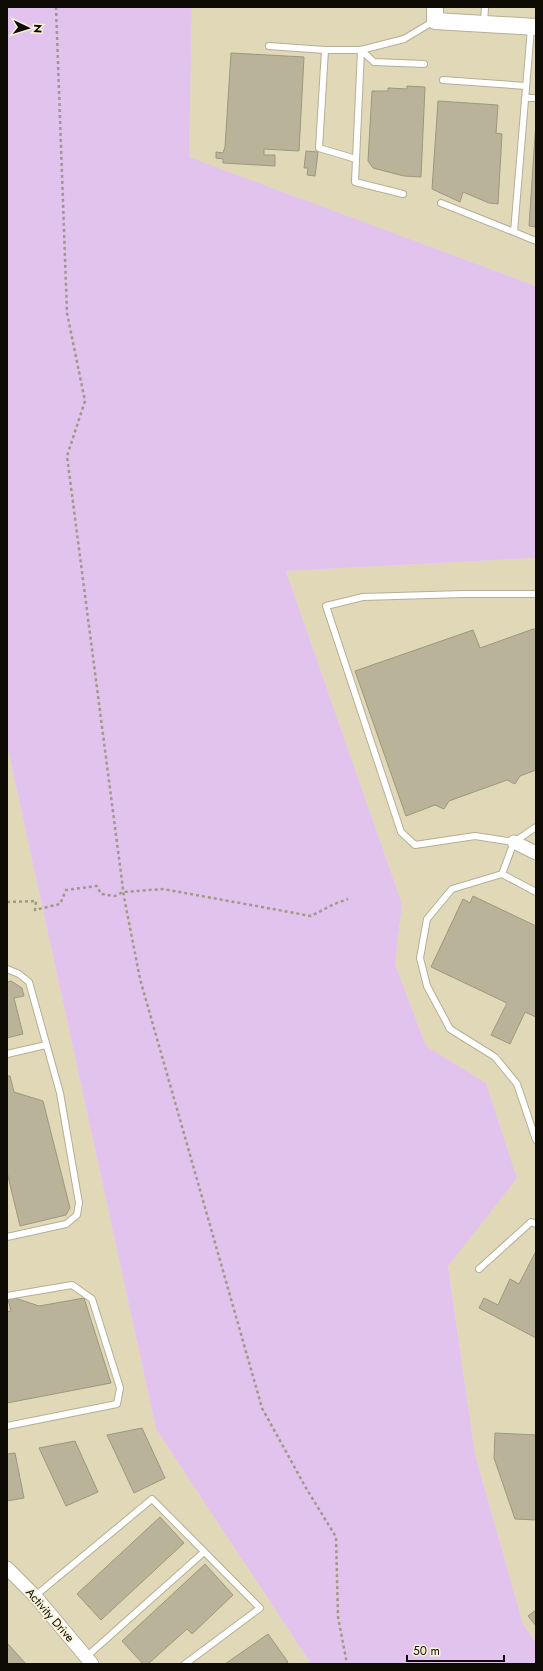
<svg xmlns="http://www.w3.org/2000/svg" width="543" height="1671" viewBox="0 0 543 1671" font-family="Jost,sans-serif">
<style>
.built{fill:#e0d8b7}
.green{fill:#e2c3ed}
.building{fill:#b9b39a;stroke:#9d977f}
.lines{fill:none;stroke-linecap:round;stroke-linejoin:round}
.service-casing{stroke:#b5af96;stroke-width:8}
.minor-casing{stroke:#b5af96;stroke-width:15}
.tertiary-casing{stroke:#b5af96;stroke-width:18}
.path{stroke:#9e9a86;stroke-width:2.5;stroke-dasharray:3 3;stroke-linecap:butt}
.service{stroke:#fff;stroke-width:6}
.minor{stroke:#fff;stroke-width:13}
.tertiary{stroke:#fff;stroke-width:16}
.labels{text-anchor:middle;stroke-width:3.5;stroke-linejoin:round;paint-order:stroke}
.street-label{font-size:12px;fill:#0d0b04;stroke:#f8f2d8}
</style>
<rect width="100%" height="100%" fill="#ebe5cb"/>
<!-- built -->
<path class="built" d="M192,7H536V286L242,177L221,172L189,157Z
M536,558V1643L523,1624L475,1454L448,1265L517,1178L486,1083L426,1046L395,964L402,904L286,571Z
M7,745L156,1429L311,1664H7Z"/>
<!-- green -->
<path class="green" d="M7,7H192L189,157L536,286V558L286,571L402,904L395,964L426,1046L486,1083L517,1178L448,1266L475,1454L523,1624L536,1643V1664H311L156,1429L7,745Z"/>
<!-- building -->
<path class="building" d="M231,53L304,57L299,151L264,149V155H275V166L223,163V159L216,158V152L223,153L225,147Z
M407,86L425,87L421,177L404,176L373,168L368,161L372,91H388V88L407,89Z
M438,101L498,105L496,133L502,134L498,204L489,203L463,192L460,202L432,189Z
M536,121V227L529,226Z
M306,151L318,152L315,176L307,175L308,168H304Z
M536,628V770L520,776L515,784L507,780L449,801L444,809L435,805L406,816L355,671L473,630L480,648Z
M473,896L536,926V1017L525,1012L510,1044L491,1035L507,1003L431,967L463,899L470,903Z
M11,981L22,988L24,996L14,998L23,1034L7,1038V982Z
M7,1076H10L14,1092L43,1101L70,1208L66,1215L20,1226L7,1172Z
M536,1251V1338L479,1308L484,1298L498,1305L510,1279L519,1284Z
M15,1298L39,1306L84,1298L111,1383L7,1403V1312L11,1311L8,1299Z
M142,1428L165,1478L134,1493L107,1435Z
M495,1433L536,1435V1520L515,1519L494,1458Z
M75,1441L98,1492L66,1506L39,1448Z
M15,1453L24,1498L7,1501V1454Z
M160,1517L184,1543L101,1620L77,1594Z
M205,1564L233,1595L192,1634L187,1629L148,1664H143L122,1641Z
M536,1610V1626L528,1616Z
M268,1634L288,1662L285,1664H225Z
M7,1644H8L26,1664H7Z"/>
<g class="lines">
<defs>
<path id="service" d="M484,23L485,7
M531,28L514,232L536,241
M269,46L325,50H361L404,39L434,21
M325,50L319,148L356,159
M361,50L355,182L403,194
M361,50L374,62L424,64
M443,80L526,86
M525,98H536
M441,203L514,232
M536,827L514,842L502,874L452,889L427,919L420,958L427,986L450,1029L495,1057L517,1084L536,1140
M514,842L475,836L415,845L401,832L326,606L363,597L463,594H536
M502,874L536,892
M7,969L19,974L29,982L60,1093L79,1203L77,1215L66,1224L7,1237
M7,1054L46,1045
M479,1269L531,1222L536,1224
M7,1296L72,1285L92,1299L120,1388L117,1404L7,1426
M35,1596L152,1499L260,1608L185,1664
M86,1657L204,1552"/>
<path id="minor" d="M514,842L536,853
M7,1568L35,1596L92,1664"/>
<path id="tertiary" d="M435,7V21L536,27"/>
</defs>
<!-- service casing -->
<use href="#service" class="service-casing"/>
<!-- minor casing -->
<use href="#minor" class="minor-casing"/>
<!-- tertiary casing -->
<use href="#tertiary" class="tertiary-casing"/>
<!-- path -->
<path class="path" d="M56,7L67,313L85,401L67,456L124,897L140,979L262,1408L306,1488L336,1537L338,1617L347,1664
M7,902L36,901L35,910L60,904L66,890L97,886L101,894L115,896L123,892L163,889L311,916L334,904L348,899"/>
<!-- service -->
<use href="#service" class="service"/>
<!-- minor -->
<use href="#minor" class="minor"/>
<!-- tertiary -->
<use href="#tertiary" class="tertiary"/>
</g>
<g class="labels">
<!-- street labels -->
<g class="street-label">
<text transform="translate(50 1615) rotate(49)" y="4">Activity Drive</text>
</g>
</g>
<!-- border -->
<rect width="543" height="1671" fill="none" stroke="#0d0b04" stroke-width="16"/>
<!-- north arrow -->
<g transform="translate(28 28) rotate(94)" stroke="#f8f2d8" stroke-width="3" paint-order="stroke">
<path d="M0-3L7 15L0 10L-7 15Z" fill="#0d0b04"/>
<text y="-6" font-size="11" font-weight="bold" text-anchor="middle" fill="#0d0b04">N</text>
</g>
<!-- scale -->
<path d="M407 1655v6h97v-6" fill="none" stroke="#0d0b04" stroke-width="2"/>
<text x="413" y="1655" font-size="12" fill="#0d0b04" stroke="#f8f2d8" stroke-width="3" paint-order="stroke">50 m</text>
</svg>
